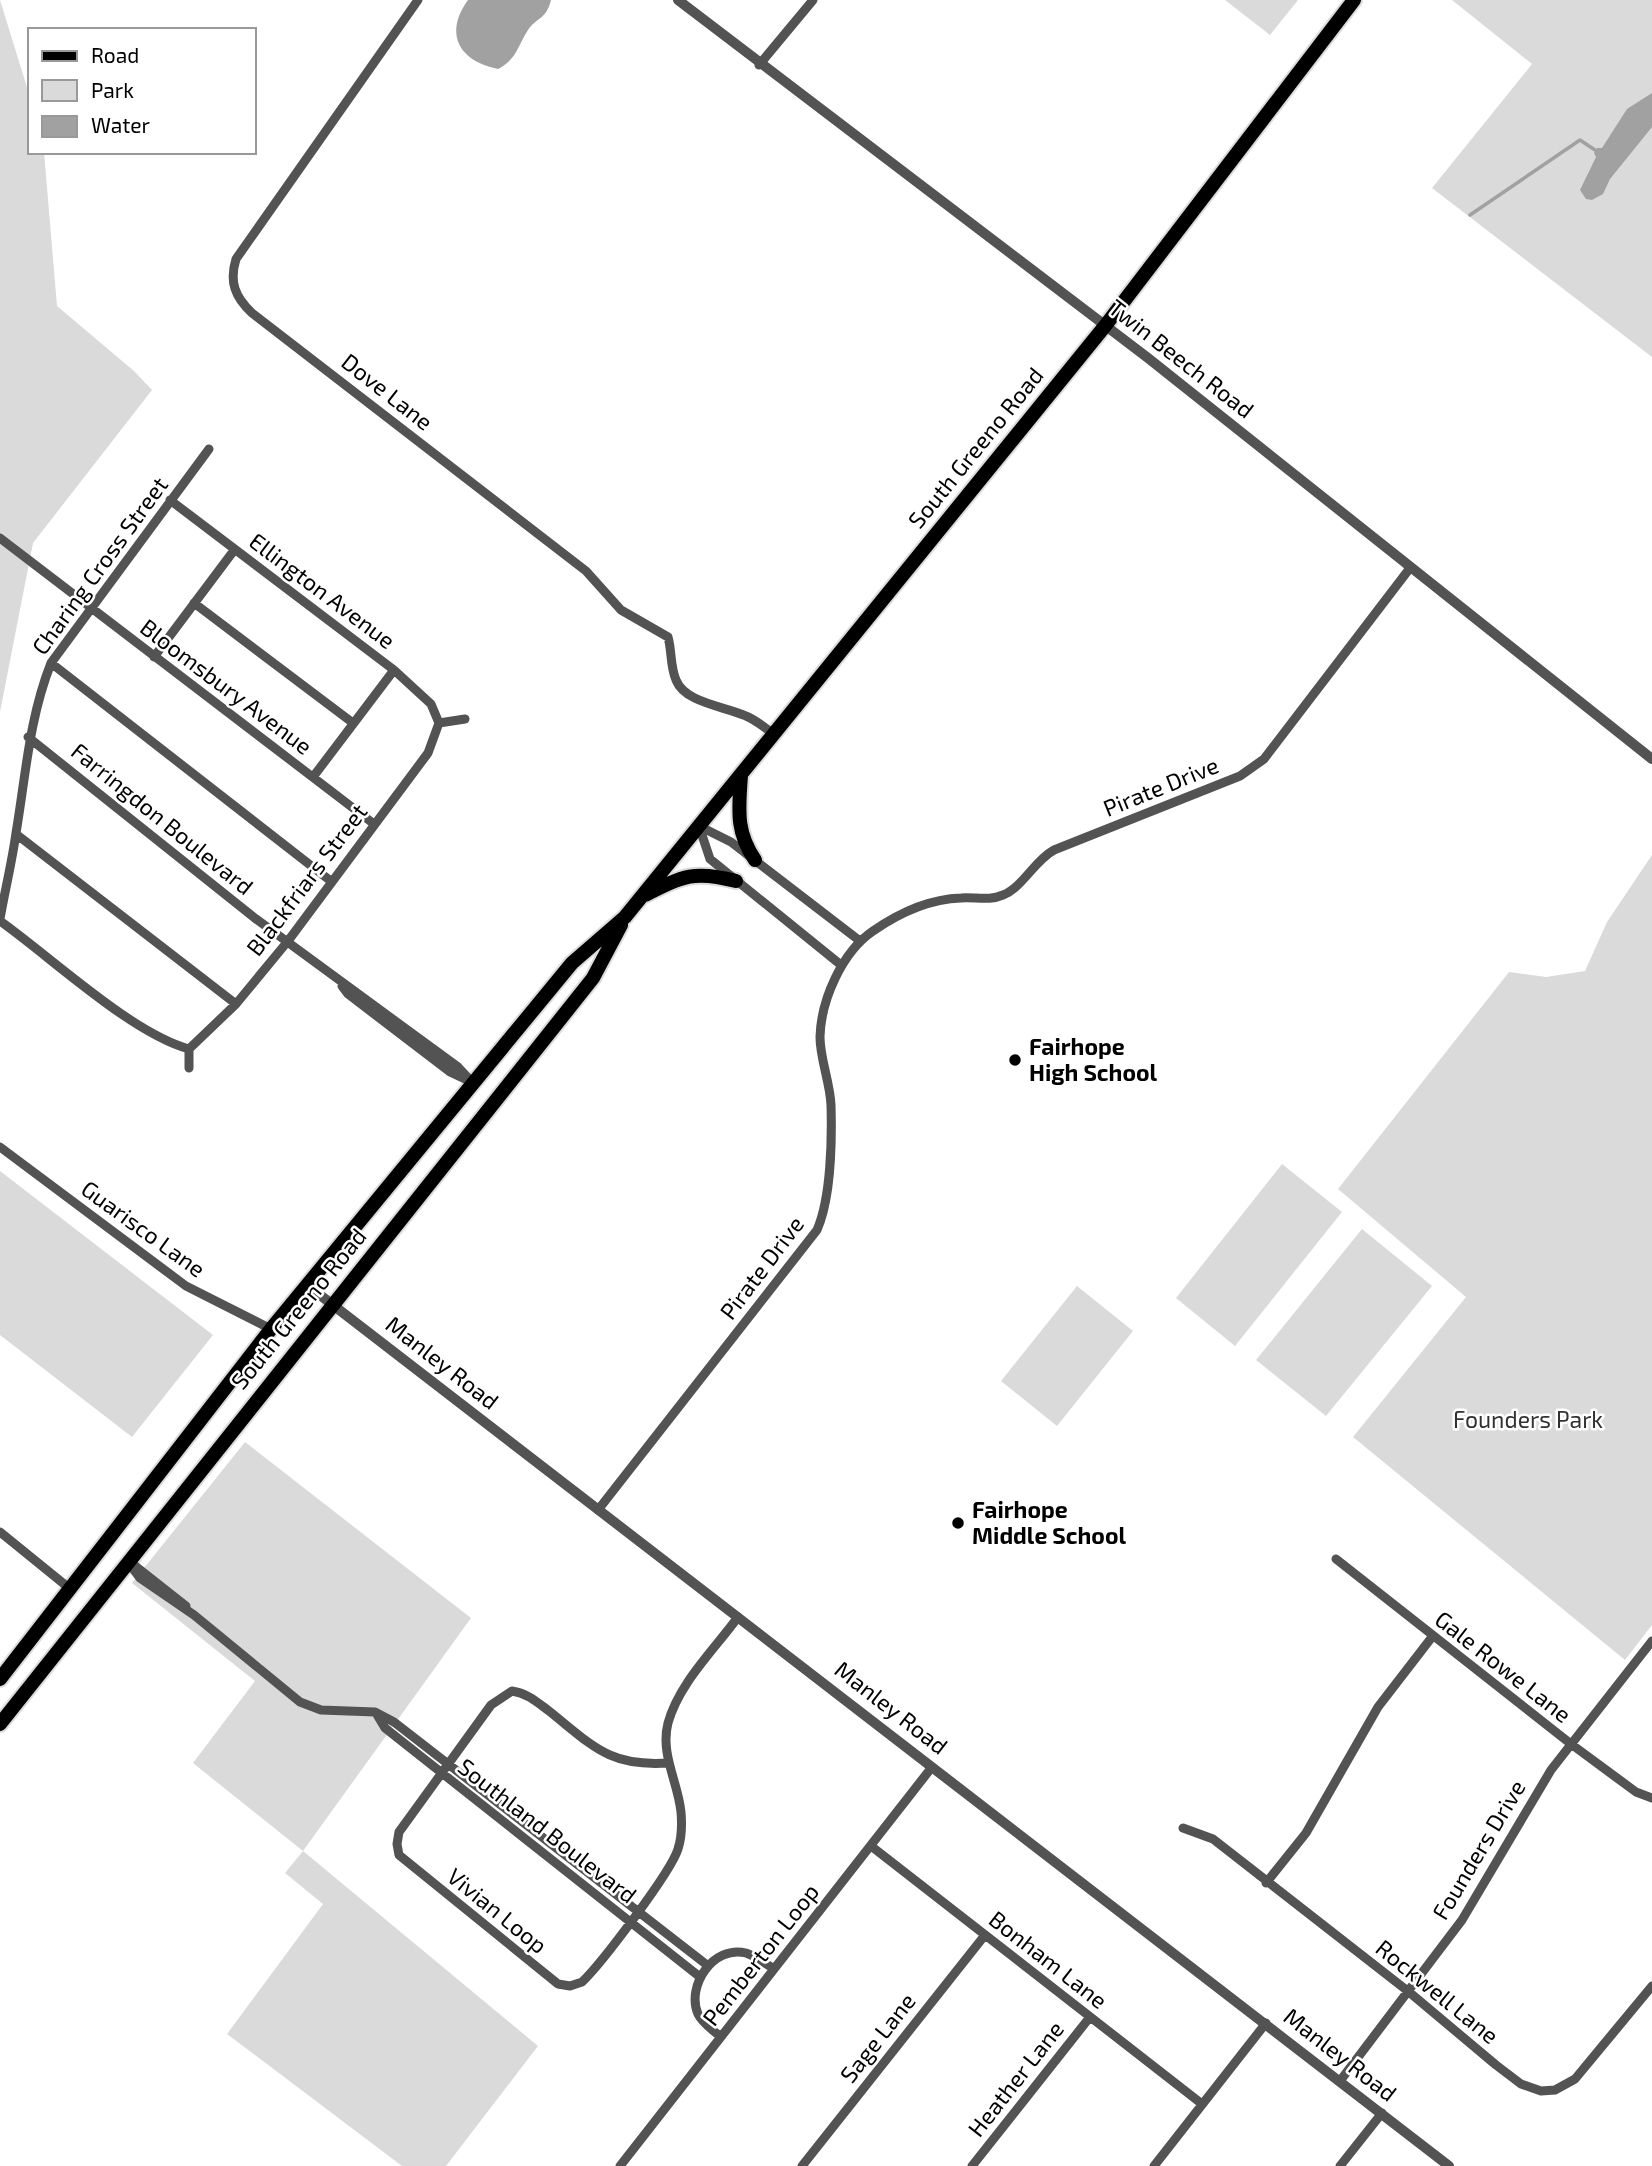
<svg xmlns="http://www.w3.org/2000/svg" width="1652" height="2166" viewBox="0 0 1652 2166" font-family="'Exo 2',sans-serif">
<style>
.green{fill:#dadada}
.water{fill:#a1a1a1}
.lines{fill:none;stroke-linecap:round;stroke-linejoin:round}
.stream{stroke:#a1a1a1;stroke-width:3.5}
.primary-casing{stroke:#dbdbdb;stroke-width:18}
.minor{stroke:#535353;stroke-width:9}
.tertiary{stroke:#535353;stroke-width:10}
.primary{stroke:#000;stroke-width:14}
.poi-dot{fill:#000;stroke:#fff;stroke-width:2.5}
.labels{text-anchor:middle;stroke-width:5;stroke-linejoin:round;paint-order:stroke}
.street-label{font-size:23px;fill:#000;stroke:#fff}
.poi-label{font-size:23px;font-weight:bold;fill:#000;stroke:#fff;text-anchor:start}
.park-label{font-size:23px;fill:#313131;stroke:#fff}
</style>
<rect width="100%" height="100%" fill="#fff"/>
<!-- green -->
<path class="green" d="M0,0L30,97V152H44L57,306L134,371L152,390L33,543L0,712Z
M1225,0H1298L1270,35Z
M1452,0H1652V357L1432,188L1532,64Z
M1652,855V1625L1625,1660L1353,1437L1466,1297L1338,1189L1509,972L1546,977L1585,971L1607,922Z
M1282,1164L1342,1212L1235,1346L1176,1298Z
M0,1171L213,1335L132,1437L0,1335Z
M1362,1229L1432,1286L1326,1416L1256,1360Z
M1077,1286L1133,1331L1057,1426L1001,1381Z
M245,1442L471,1618L303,1851L538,2046L446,2166H402L227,2034L323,1904L285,1873L303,1851L193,1763L255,1681L132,1583Z"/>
<!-- water -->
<path class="water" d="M468,0H551C546,20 537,17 528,30C517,47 517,59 498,69C458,61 444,33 468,0Z
M1652,93V127L1610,179L1603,194L1592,200L1586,199L1580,190L1596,157L1594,153L1597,148H1602L1627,109Z"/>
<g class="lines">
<!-- stream -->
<path class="stream" d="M1470,215L1580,140L1595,150"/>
<defs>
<path id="primary" d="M741,775C739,808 735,831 755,860
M645,895C683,876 694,870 736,881
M0,1679L271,1329L572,963L625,917L1105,326L1354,0
M0,1724L593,978L621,925"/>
</defs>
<!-- primary casing -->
<use href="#primary" class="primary-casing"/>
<!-- minor -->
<path class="minor" d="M418,0L236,259C229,282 235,297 252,313L586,571L621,610L668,637C672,651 670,666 676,680C685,703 724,706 746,716C756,720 765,728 774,734
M759,65L813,0
M170,500L394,670L431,704L439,723
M0,538L374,824
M194,603L353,723
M154,657L235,549
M51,663L332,882
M439,723L465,719
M28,737L256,919L458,1067L472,1082
M313,777L394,670
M699,826L710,859L841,965
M699,826L731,842L860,941
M16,834L236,1004
M0,919C5,890 12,862 16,833C26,774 29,719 51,663L209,449
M0,921C52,958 131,1033 189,1049
M342,986L348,994L450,1072L467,1080
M189,1049L236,1004L288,941L428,753L439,723
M189,1068V1049
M0,1147L186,1286L271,1329
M598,1510L817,1230C831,1198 832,1140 831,1105C830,1082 820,1059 820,1037C821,1000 842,952 873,931C899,913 930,899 961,898C976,897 989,901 1003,895C1023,887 1034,861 1054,850L1240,776L1264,759L1410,568
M0,1532L69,1588
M1336,1559L1571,1744L1636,1792L1652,1798
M128,1562L140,1578L194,1615L300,1702L321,1710L375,1712L394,1722L707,1965
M134,1565L186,1606
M376,1713L385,1728L700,1977
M668,1763C609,1767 593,1746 549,1711C537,1702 527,1693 512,1691L491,1705L399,1832L397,1844L399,1855L558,1984L570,1986L582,1982C601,1964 671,1872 678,1849C682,1837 682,1824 681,1812C678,1782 660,1754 668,1723C679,1683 714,1650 738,1617
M1183,1828L1213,1839L1409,1992L1496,2065L1521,2084L1541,2091L1555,2090L1575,2079L1652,1986
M871,1846L1202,2104
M1266,1883L1306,1833L1378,1707L1432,1637
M721,2037C713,2030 703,2024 698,2014C686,1986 713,1945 746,1953C755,1956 766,1964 774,1969
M1340,2081L1462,1920L1551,1770L1652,1641
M620,2166L932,1767
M802,2166L985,1935
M972,2166L1090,2017
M1154,2166L1266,2023
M1340,2166L1382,2113"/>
<!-- tertiary -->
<path class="tertiary" d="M678,0L1148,358L1652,759
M307,1285L1449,2166"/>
<!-- primary -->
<use href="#primary" class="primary"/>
</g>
<!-- markers -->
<g class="poi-dot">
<circle cx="1015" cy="1060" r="7"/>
<circle cx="958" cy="1523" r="7"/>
</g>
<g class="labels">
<!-- street labels -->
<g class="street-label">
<text transform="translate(1181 359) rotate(38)" y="8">Twin Beech Road</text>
<text transform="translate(387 392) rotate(38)" y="8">Dove Lane</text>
<text transform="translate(976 448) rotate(-51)" y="8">South Greeno Road</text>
<text transform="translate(100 566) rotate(-54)" y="8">Charing Cross Street</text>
<text transform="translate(322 591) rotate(37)" y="8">Ellington Avenue</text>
<text transform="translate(226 687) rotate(37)" y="8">Bloomsbury Avenue</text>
<text transform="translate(1161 787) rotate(-22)" y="8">Pirate Drive</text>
<text transform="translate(162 819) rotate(39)" y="8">Farringdon Boulevard</text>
<text transform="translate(307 880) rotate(-53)" y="8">Blackfriars Street</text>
<text transform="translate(143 1229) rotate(36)" y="8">Guarisco Lane</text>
<text transform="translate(762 1268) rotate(-53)" y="8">Pirate Drive</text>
<text transform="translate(299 1309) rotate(-51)" y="8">South Greeno Road</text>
<text transform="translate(442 1363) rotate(38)" y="8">Manley Road</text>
<text transform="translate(1503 1667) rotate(38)" y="8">Gale Rowe Lane</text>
<text transform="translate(891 1708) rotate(38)" y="8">Manley Road</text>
<text transform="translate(547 1831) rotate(38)" y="8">Southland Boulevard</text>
<text transform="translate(1479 1850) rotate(-59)" y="8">Founders Drive</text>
<text transform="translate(497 1911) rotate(39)" y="8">Vivian Loop</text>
<text transform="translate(761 1955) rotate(-52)" y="8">Pemberton Loop</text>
<text transform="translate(1048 1960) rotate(38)" y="8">Bonham Lane</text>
<text transform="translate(1437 1992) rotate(39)" y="8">Rockwell Lane</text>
<text transform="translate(878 2038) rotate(-52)" y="8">Sage Lane</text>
<text transform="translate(1340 2055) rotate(38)" y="8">Manley Road</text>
<text transform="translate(1016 2079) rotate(-52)" y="8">Heather Lane</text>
</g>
<!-- poi labels -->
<g class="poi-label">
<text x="1029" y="1055">Fairhope<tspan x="1029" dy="26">High School</tspan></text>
<text x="972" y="1518">Fairhope<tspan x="972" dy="26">Middle School</tspan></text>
</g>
<!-- park labels -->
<g class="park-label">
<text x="1528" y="1428">Founders Park</text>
</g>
</g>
<!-- legend -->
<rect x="28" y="28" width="228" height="126" fill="#ffffff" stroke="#999999" stroke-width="2"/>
<rect x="42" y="51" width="35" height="10" fill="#000000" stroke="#999999" stroke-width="2"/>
<text x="91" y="63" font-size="21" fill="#000000">Road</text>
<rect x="42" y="80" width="35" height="21" fill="#dadada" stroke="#999999" stroke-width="2"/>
<text x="91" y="98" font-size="21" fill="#000000">Park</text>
<rect x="42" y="116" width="35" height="21" fill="#a1a1a1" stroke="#999999" stroke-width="2"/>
<text x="91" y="133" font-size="21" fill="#000000">Water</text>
</svg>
